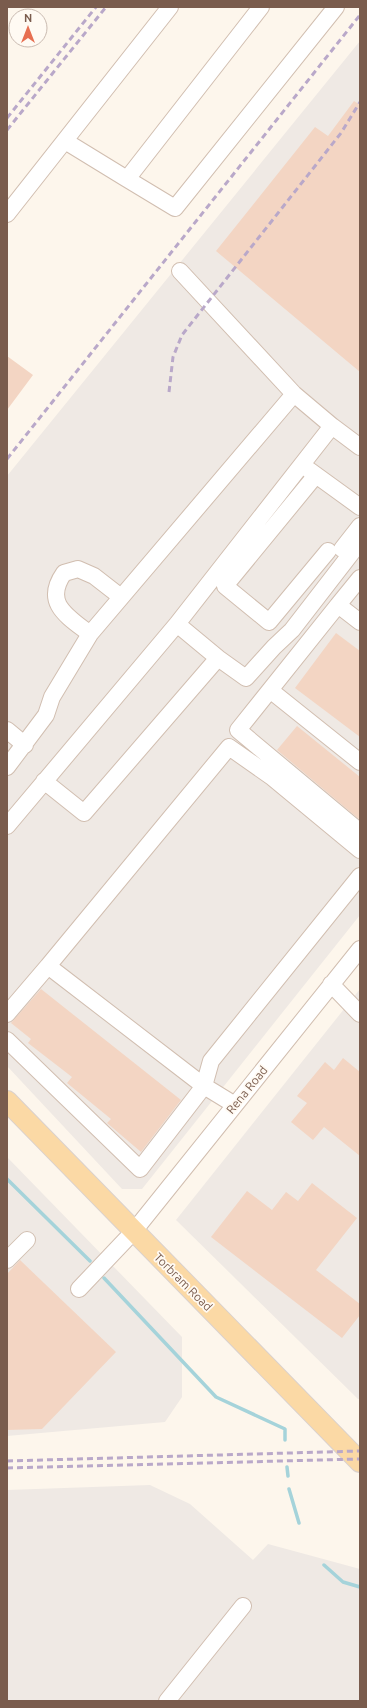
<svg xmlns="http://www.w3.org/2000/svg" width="367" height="1708" viewBox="0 0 367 1708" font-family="Ubuntu,sans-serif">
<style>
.industrial{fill:#efe9e4}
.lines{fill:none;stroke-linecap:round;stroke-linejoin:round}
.stream{stroke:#a5d3da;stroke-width:3.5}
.building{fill:#f3d5c3}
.minor-casing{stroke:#d1beb0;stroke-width:18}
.major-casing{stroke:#dad1cd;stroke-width:22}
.minor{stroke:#fff;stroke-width:16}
.major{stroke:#fbd9a5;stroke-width:20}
.rail{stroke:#b9a8c9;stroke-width:3;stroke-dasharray:6 4;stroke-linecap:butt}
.labels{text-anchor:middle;stroke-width:3.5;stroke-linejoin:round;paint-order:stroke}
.street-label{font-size:12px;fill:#7a5c4d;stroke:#fffaf3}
</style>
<rect width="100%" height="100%" fill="#fdf6ec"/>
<!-- industrial -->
<path class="industrial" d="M360,41V915L142,1189H122L7,1066V476Z
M360,989V1399H358L176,1220Z
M7,1157L182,1337V1397L165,1422L7,1436Z
M150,1485L190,1504L253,1560L268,1544L360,1569V1701H7V1490Z"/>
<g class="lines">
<!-- stream -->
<path class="stream" d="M7,1179L90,1261
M104,1278L216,1397L285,1429V1440
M287,1467L288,1476
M289,1489L299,1523
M324,1565L343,1582L360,1587"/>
</g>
<!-- building -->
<path class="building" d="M354,101L360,105V372L216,251L315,127L328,136Z
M7,356L33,375L7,410Z
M336,633L360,651V737L295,688Z
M297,726L360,777V820L277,750Z
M41,989L181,1100L141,1152L107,1123L111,1119L67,1083L72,1077L28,1043L31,1039L11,1023Z
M343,1058L360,1072V1156L324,1127L313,1140L291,1122L307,1103L297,1096L325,1062L334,1070Z
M312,1183L357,1218L316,1270L360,1304V1315L342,1338L211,1237L247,1191L272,1210L286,1192L298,1201Z
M20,1260L116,1352L42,1429L7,1430V1274Z"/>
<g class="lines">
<defs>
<path id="minor" d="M65,141L127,179L261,7
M127,179L175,208L336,7
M7,214L170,7
M180,271L294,394L332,426
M309,470L360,507
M316,475L225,586L269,622L328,551
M342,549L360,526
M338,605L360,578
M360,622L338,605L238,730L360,832
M90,634C67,616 43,603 64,573L78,569L94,576L121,597
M218,658L246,678L274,647L292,630L360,542
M270,690L360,762
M7,730L25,745
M7,767L46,715L52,697L90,634L294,394
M44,781L84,813L218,658L177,624
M7,826L177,624L332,426L360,447
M48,966L229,747L273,778L360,850
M331,984L360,1014
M7,1014L48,966L204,1086L235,1105
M7,1040L140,1169L204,1086L211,1061L360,876
M7,1260L27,1240
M79,1289L134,1231L360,949
M167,1701L243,1606"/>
<path id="major" d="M7,1101L360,1462"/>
</defs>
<!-- minor casing -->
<use href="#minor" class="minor-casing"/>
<!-- major casing -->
<use href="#major" class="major-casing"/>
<!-- minor -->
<use href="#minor" class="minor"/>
<!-- major -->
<use href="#major" class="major"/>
<!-- rail -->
<path class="rail" d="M7,118L96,7
M7,130L106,7
M169,392L173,357L182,335L341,133L360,102
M7,459L360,15
M7,1461L360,1451
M7,1468L360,1459"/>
</g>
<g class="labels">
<!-- street labels -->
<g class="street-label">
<text transform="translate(247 1090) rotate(-51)" y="4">Rena Road</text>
<text transform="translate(183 1282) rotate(45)" y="4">Torbram Road</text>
</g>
</g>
<!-- border -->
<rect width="367" height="1708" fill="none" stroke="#7a5c4d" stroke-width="16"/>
<!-- north arrow -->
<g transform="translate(28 28)"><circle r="19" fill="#fffaf3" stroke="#cabbb1"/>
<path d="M0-3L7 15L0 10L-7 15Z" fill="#e76f51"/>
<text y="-6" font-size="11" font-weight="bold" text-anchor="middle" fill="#7a5c4d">N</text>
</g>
</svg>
